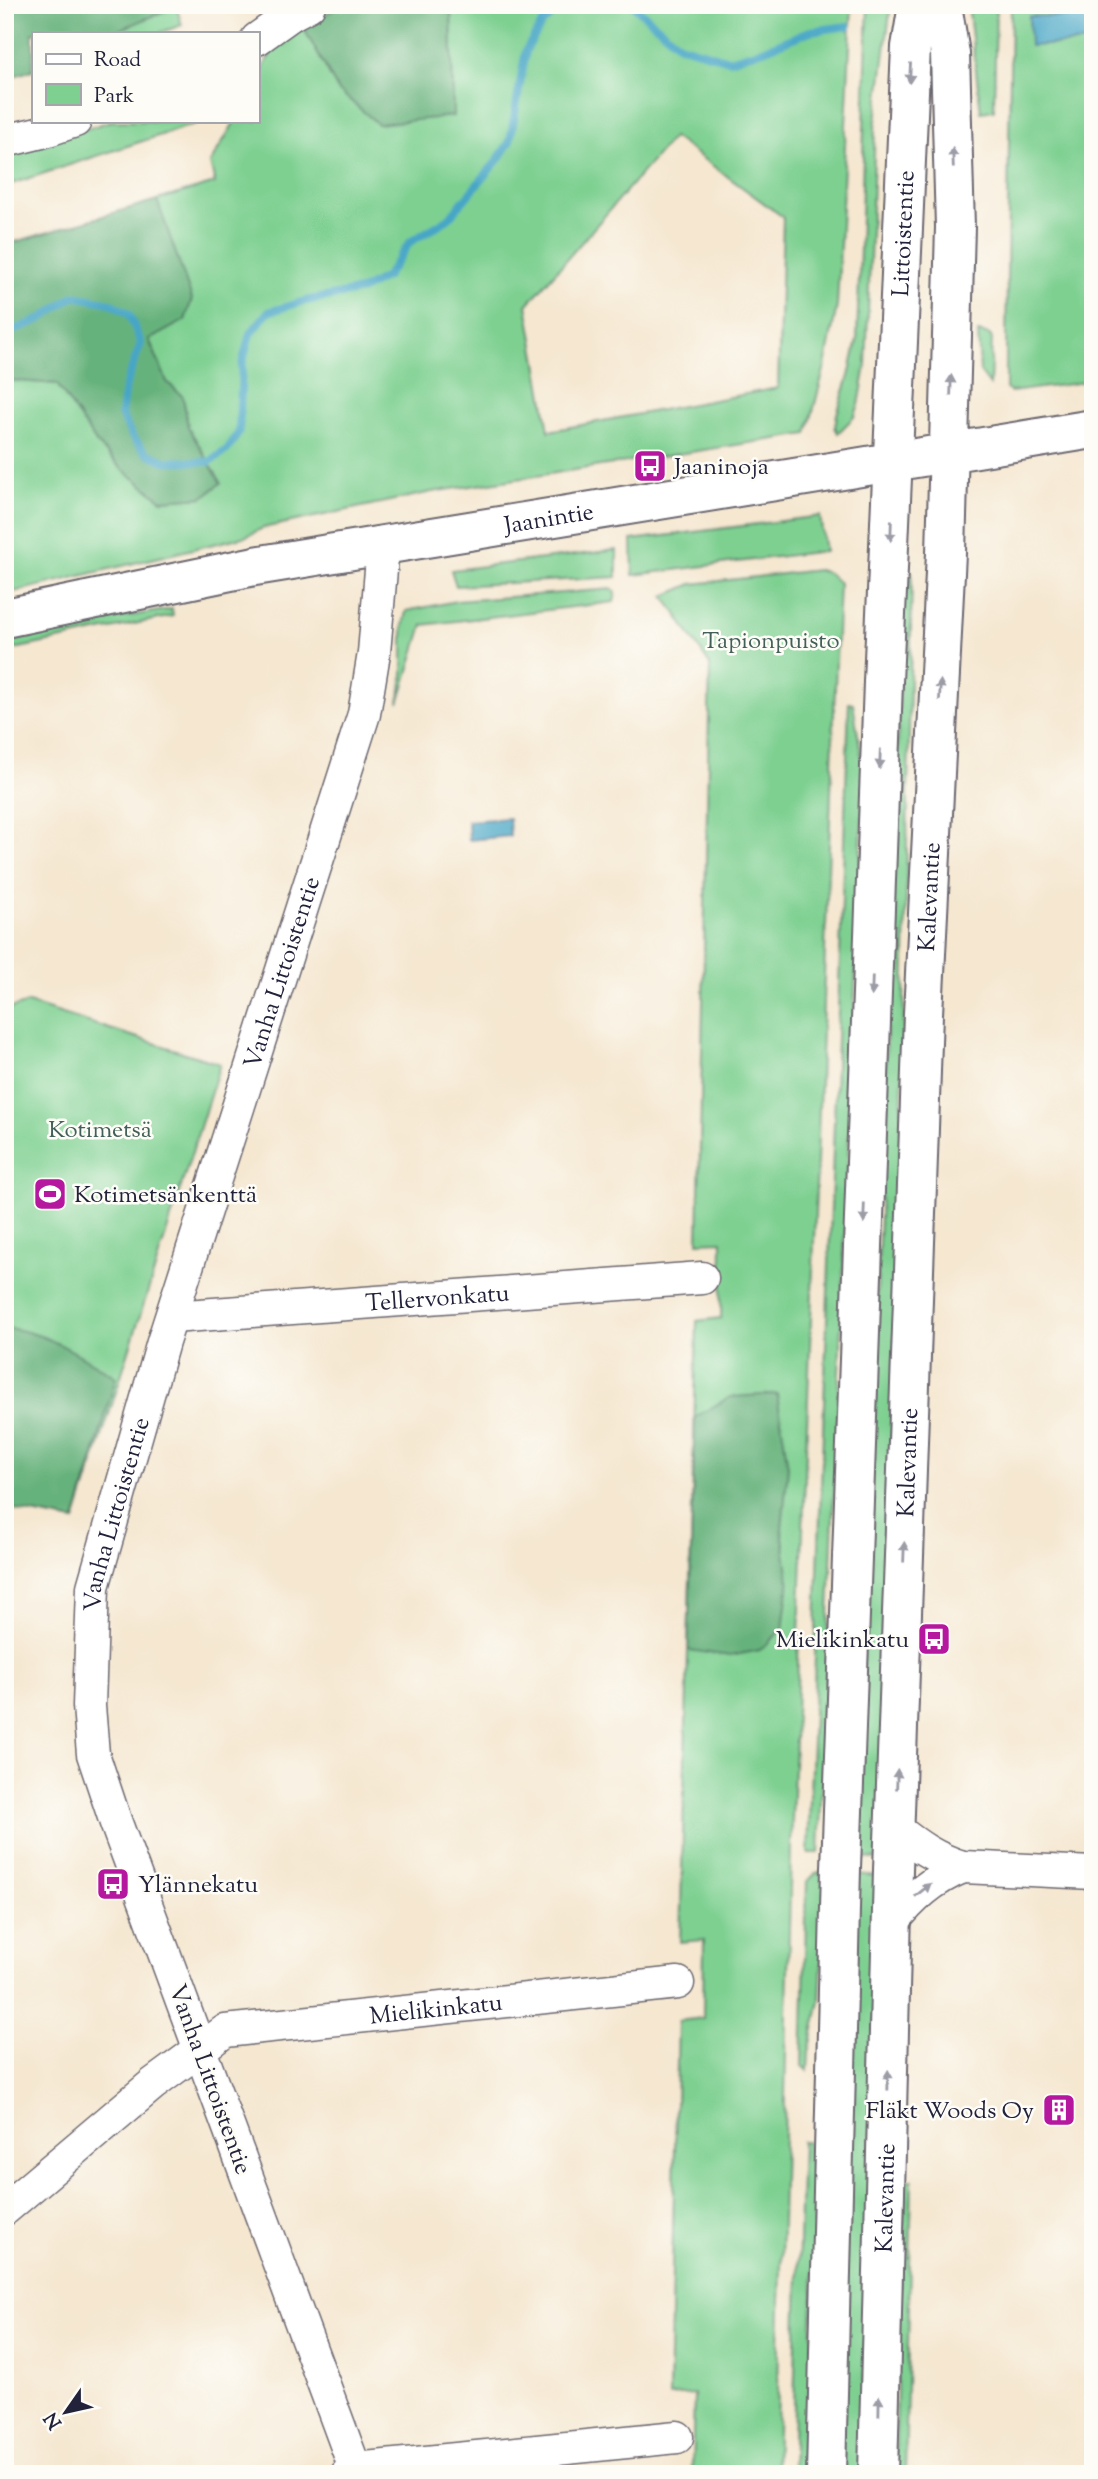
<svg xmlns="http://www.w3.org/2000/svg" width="1098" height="2479" viewBox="0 0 1098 2479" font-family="'Sorts Mill Goudy',serif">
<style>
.green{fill:#7ed091;stroke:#507966;stroke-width:2;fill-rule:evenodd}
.forest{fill:#66b27b;stroke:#446a5b;stroke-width:2}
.water{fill:#47a6c6;stroke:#346480;stroke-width:2}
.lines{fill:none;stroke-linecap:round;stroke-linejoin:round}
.stream{stroke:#47a6c6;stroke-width:8}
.minor-casing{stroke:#6c676f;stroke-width:35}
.major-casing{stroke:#6c676f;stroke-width:42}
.minor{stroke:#fff;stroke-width:32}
.major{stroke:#fff;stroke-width:38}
.oneway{fill:#9c9ca7}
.labels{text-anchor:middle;stroke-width:5;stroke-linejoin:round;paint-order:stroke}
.street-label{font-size:24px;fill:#22223b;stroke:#fdfcf7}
.poi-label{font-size:24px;fill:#22223b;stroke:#fdfcf7;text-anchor:start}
.park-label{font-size:24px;fill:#425f59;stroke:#fdfcf7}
</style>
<rect width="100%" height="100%" fill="#fdfcf7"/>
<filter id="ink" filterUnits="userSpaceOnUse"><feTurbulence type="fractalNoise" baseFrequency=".0143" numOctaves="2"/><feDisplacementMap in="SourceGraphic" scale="14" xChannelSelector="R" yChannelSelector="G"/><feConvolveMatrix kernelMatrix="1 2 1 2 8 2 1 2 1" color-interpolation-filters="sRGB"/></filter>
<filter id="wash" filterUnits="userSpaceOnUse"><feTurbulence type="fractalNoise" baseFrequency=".00686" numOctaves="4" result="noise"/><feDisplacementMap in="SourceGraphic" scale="28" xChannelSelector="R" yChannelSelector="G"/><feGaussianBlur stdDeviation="1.57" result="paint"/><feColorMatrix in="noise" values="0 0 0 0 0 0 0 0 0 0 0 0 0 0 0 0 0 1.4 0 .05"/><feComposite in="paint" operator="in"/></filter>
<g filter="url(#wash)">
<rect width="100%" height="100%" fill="#f5e7d0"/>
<!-- green -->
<path class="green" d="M451,5H852L837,306L825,366L807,434L432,492L263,528L247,536L5,594V380L57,384L96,442L122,469L162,500L203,497L221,482L188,427L183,397L167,382L149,339L185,320L157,200L215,183L210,163L235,121H257V80L272,51L302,25L338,90L453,115ZM673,137L783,217L778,388L549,431L527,305Z
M868,5H891L875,128L866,366L859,405L854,417L838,433L835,427L837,414L849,376L857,340Z
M968,5H996L994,110L981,112Z
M1011,5H1093V381L1011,392L1006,389V347Z
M176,6L182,25L159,33H112Z
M110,121H204L5,186V156Z
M978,332L990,335L992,339L990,385L980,372Z
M820,516L825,551L633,575L632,540Z
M617,550V577L456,586L451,570Z
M818,570L828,573L839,583L791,1846L776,2474H684L692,2473L694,2394L669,2396L678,2021L703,2018L704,1940L680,1942L697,1321L721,1318L722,1241L698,1242L710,665L664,596L692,584Z
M904,571L912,572L903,1063L879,1859L856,1858Z
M613,589L616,593L614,602L423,625L399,703L403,674V626L406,611L456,601Z
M172,609L173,616L5,651V642L110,619Z
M849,702L853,703L864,773L819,1853H808Z
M28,1003L220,1064L75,1521L5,1508V1010Z
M816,1873H826L820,2001L809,2052L808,2070L802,2066L807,1882Z
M855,1874L878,1876L861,2474H839Z
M802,2141H807L815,2201L809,2474H792Z
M906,2180H912L905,2474H895L899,2297Z"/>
<!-- forest -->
<path class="forest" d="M5,5H178L112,33H33V70L5,79Z
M343,5H451L453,116L378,124L338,90L302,25Z
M157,200L192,299L185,320L149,340L167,382L183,397L188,427L221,483L203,497L162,500L122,469L96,442L57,384L5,380V245Z
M5,1328C46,1331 82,1357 116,1377L75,1521L5,1508Z
M777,1394L788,1467L782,1529L789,1582L783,1629L760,1650L730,1656L688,1650L695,1417L730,1397Z"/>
<!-- water -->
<path class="water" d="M1029,16L1093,17V42L1030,46Z
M509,818L510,836L469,840L468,821Z"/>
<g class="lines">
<!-- stream -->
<path class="stream" d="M633,5L679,45L729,60L763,50L810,31L848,26
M5,334L41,319L74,296L111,303L129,314L141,343L125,387L121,414L133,438L147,453L165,461L209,462L227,450L239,432L242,365L250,334L268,312L305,301L362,290L386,277L410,242L448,219L497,161L510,141L526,50L543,22L565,5"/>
</g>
</g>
<g filter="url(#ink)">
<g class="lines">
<defs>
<g id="minor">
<path d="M257,39L292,14L309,5"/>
<path d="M5,141L42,132L75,121"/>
<path id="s1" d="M172,1317L702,1278"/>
<path d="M895,1828C916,1845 936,1859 963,1867L1093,1873"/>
<path d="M892,1923C912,1898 933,1879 963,1867"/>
<path id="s2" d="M5,2209L153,2084L225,2031L678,1983"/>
<path d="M347,2474L355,2469L677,2437"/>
<path id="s3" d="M357,2474L116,1823L93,1754L89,1706L93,1587L163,1342L364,714L374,653L383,546"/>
</g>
<g id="major">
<path id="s4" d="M5,618L255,566L1093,429"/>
<path id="s5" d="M826,2474L841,1868L883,682L911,47L918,5"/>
<path id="s6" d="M878,2474L893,1870L923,1014L946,553L955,227L950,54L942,5"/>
</g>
</defs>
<!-- minor casing -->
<use href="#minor" class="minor-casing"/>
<!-- major casing -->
<use href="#major" class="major-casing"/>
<!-- minor -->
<use href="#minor" class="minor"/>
<!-- major -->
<use href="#major" class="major"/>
</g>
<!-- one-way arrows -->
<defs><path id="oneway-solid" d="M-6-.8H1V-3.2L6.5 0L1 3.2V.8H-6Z" transform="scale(1.75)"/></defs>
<g class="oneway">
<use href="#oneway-solid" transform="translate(910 73) rotate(93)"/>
<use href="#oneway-solid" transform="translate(953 158) rotate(-92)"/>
<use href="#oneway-solid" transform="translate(951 385) rotate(-88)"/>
<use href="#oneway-solid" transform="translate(891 531) rotate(92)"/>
<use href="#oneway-solid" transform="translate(940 690) rotate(-87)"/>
<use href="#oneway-solid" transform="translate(880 759) rotate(92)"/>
<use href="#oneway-solid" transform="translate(872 986) rotate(92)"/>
<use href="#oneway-solid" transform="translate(864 1213) rotate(92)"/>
<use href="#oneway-solid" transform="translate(904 1552) rotate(-88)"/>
<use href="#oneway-solid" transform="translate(897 1779) rotate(-88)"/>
<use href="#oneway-solid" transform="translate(923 1890) rotate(-39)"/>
<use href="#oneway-solid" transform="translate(888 2080) rotate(-89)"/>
<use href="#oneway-solid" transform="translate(879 2406) rotate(-89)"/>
</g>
</g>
<!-- icons -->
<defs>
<symbol id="bus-square" viewBox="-11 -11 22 22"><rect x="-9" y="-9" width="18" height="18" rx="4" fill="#b5179e" stroke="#fdfcf7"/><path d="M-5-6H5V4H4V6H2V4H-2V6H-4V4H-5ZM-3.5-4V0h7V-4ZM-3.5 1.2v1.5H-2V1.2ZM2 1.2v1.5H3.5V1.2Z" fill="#fff"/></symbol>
<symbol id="stadium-square" viewBox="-11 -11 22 22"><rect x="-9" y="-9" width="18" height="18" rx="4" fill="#b5179e" stroke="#fdfcf7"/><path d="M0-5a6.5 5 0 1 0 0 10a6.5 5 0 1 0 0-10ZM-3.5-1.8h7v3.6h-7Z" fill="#fff"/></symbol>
<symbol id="building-square" viewBox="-11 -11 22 22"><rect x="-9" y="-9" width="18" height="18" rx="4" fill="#b5179e" stroke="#fdfcf7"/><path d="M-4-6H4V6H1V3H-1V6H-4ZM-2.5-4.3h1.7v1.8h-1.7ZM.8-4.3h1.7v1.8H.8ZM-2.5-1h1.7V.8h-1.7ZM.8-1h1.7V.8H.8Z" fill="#fff"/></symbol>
</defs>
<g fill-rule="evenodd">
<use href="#bus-square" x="631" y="447" width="38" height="38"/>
<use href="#stadium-square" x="31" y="1175" width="38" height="38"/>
<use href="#bus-square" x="915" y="1620" width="38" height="38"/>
<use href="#bus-square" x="94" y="1865" width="38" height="38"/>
<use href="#building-square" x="1040" y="2091" width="38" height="38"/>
</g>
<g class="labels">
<!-- street labels -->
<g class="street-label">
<text dy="8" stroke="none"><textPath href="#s5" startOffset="2242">Littoistentie</textPath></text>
<text dy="8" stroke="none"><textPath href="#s4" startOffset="553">Jaanintie</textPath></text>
<text dy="8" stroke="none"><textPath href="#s6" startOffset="1578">Kalevantie</textPath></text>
<text dy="8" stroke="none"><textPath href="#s3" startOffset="1577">Vanha Littoistentie</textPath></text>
<text dy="8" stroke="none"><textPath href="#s1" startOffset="266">Tellervonkatu</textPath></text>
<text dy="8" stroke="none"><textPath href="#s6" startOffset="1012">Kalevantie</textPath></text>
<text dy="8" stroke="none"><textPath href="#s3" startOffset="1010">Vanha Littoistentie</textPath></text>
<text dy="8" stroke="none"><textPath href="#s2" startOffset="495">Mielikinkatu</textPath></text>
<text transform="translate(211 2079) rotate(70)" y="8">Vanha Littoistentie</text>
<text dy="8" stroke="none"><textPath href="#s6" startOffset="276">Kalevantie</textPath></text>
</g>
<!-- poi labels -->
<g class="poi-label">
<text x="674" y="474">Jaaninoja</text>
<text x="74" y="1202">Kotimetsänkenttä</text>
<text x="909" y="1647" text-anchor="end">Mielikinkatu</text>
<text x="138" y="1892">Ylännekatu</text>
<text x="1034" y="2118" text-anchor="end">Fläkt Woods Oy</text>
</g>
<!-- park labels -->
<g class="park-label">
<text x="771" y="648">Tapionpuisto</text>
<text x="100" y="1137">Kotimetsä</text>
</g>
</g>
<!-- margin -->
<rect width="1098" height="2479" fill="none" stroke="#fdfcf7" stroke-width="28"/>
<!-- legend -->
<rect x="32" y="32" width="228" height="91" fill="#fdfcf7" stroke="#a5a5ac" stroke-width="2"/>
<rect x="46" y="54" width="35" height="10" fill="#ffffff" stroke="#a5a5ac" stroke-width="2"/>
<text x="94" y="66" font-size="21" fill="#22223b">Road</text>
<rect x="46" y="84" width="35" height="21" fill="#7ed091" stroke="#a5a5ac" stroke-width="2"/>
<text x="94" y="102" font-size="21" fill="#22223b">Park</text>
<!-- north arrow -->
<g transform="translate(66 2412) rotate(236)" stroke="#fdfcf7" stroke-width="5" paint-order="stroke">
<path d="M0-5L12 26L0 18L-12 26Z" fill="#22223b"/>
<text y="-10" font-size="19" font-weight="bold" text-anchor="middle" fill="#22223b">N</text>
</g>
</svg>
